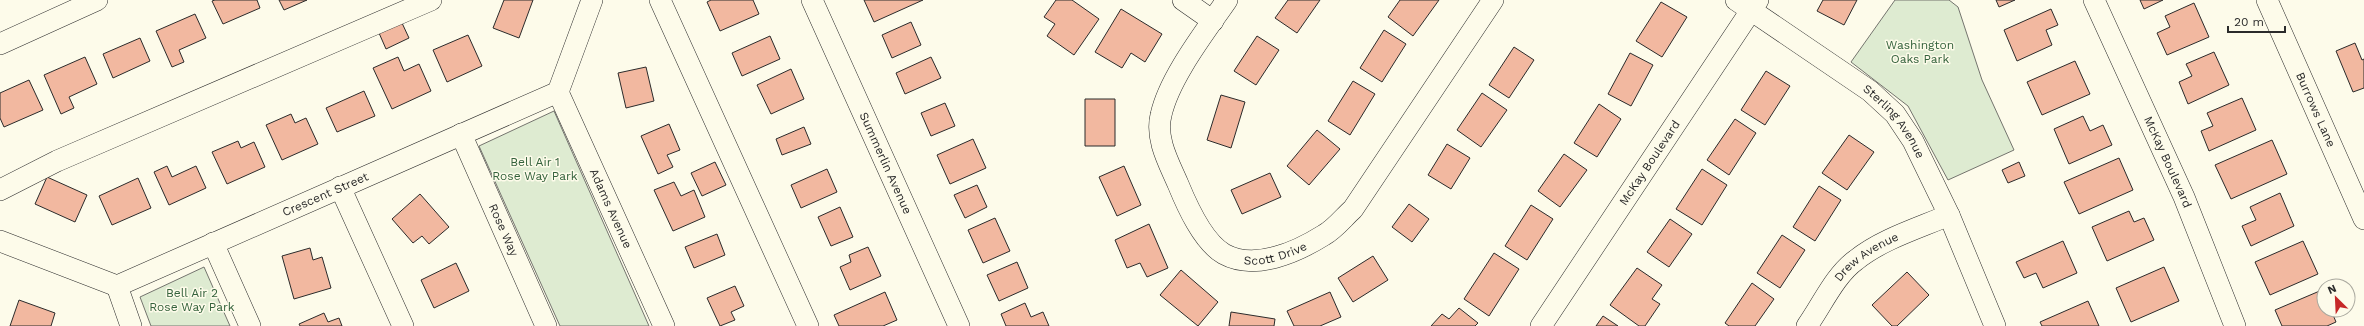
<svg xmlns="http://www.w3.org/2000/svg" width="2364" height="326" viewBox="0 0 2364 326" font-family="'Work Sans',sans-serif">
<style>
.green{fill:#deebd1;stroke:#74746e}
.building{fill:#f2b8a0;stroke:#2b2b2b}
.lines{fill:none;stroke-linecap:round;stroke-linejoin:round}
.minor-casing{stroke:#2b2b2b;stroke-width:22}
.minor{stroke:#fdfbea;stroke-width:21}
.labels{text-anchor:middle;stroke-width:3;stroke-linejoin:round;paint-order:stroke}
.park-label{font-size:12px;fill:#34623c;stroke:#fdfbea}
.street-label{font-size:12px;fill:#2b2b2b;stroke:#fdfbea}
</style>
<rect width="100%" height="100%" fill="#fdfbea"/>
<!-- green -->
<path class="green" d="M1895,0H1949L1958,7L1982,80L2014,150L1948,180L1908,106L1851,62Z
M554,111L649,326H560L479,146Z
M204,267L230,326H151L140,297Z"/>
<!-- building -->
<path class="building" d="M215,0H257L260,8L223,24L212,1Z
M279,0H307L284,10Z
M504,0H533L519,38L493,28Z
M711,0H753L759,14L720,31L707,2Z
M864,0H923L874,22Z
M1056,0H1072L1099,19L1074,55L1047,36L1055,24L1044,17Z
M1288,0H1320L1297,33L1275,18Z
M1400,0H1439L1413,36L1388,17Z
M1823,0H1857L1844,25L1817,11Z
M1996,0H2015L1999,7Z
M2140,0H2163L2144,9Z
M1661,2L1687,17L1662,57L1636,41Z
M2194,3L2209,37L2167,55L2157,33L2170,27L2165,16Z
M1121,9L1162,34L1145,62L1131,53L1122,68L1095,52Z
M2051,9L2058,25L2046,30L2052,45L2017,61L2004,30Z
M195,14L206,38L179,50L184,62L172,67L156,31Z
M911,22L921,45L892,58L882,35Z
M402,23L409,38L386,49L379,33Z
M1384,30L1406,44L1382,82L1360,68Z
M468,35L482,66L447,82L433,50Z
M770,36L780,59L742,76L732,53Z
M1257,36L1279,50L1256,85L1234,71Z
M140,38L150,61L113,78L103,54Z
M2355,43L2362,60L2364,59V88L2353,92L2336,51Z
M1514,47L1534,60L1509,98L1489,85Z
M2214,52L2229,85L2188,104L2179,82L2192,76L2186,64Z
M1630,53L1653,65L1631,106L1608,94Z
M85,57L97,84L69,97L74,108L61,114L44,75Z
M398,57L404,71L419,64L431,91L392,109L373,68Z
M931,57L941,78L905,94L896,73Z
M2075,61L2090,94L2042,115L2027,82Z
M646,67L654,101L626,108L618,73Z
M791,69L804,99L771,114L757,85Z
M1766,71L1790,86L1765,125L1741,110Z
M29,80L43,110L4,127L0,118V93Z
M1353,81L1375,94L1350,135L1328,121Z
M364,91L375,116L337,132L326,108Z
M1482,93L1507,110L1481,147L1457,130Z
M1221,95L1245,102L1231,148L1207,140Z
M2242,98L2256,130L2209,151L2201,131L2213,126L2207,113Z
M1085,99H1115V146H1085Z
M945,103L955,126L931,136L921,113Z
M1599,104L1621,119L1597,157L1574,143Z
M291,114L295,123L306,118L318,144L282,160L266,125Z
M2083,116L2090,131L2103,125L2112,145L2069,164L2054,129Z
M1735,119L1756,133L1729,175L1707,160Z
M669,124L680,150L667,155L673,167L658,174L641,136Z
M804,127L811,144L782,155L776,139Z
M1317,130L1340,149L1309,185L1287,166Z
M1849,135L1874,152L1847,190L1822,173Z
M973,139L986,168L950,184L937,155Z
M2272,140L2287,174L2231,199L2215,165Z
M238,141L241,148L254,142L265,167L227,184L212,152Z
M1447,144L1470,158L1451,189L1428,175Z
M1564,154L1587,170L1560,207L1538,191Z
M2119,158L2133,190L2079,214L2064,182Z
M715,162L726,185L702,196L691,173Z
M2019,162L2025,176L2008,183L2002,170Z
M167,166L172,177L196,166L206,188L169,205L154,172Z
M1124,166L1141,205L1117,216L1099,177Z
M827,169L837,192L801,208L791,185Z
M1702,169L1727,185L1702,225L1676,209Z
M1270,173L1281,197L1242,214L1231,190Z
M47,177L87,195L75,222L35,204Z
M138,178L151,208L112,225L99,196Z
M674,182L681,196L694,190L705,217L673,231L654,190Z
M977,185L987,207L965,218L954,195Z
M1819,186L1841,200L1815,241L1793,227Z
M2280,193L2294,226L2251,246L2242,226L2256,220L2250,207Z
M420,194L449,227L429,244L422,236L413,243L392,219Z
M1409,204L1429,219L1412,242L1392,227Z
M1531,205L1553,219L1527,260L1505,246Z
M840,207L853,237L831,246L818,217Z
M2129,211L2134,222L2144,218L2154,240L2107,261L2092,227Z
M995,218L1010,251L983,263L968,230Z
M1670,219L1692,234L1669,267L1647,252Z
M1149,224L1168,268L1147,277L1140,263L1127,268L1115,240Z
M717,234L725,255L694,268L685,247Z
M1782,235L1805,250L1780,288L1757,273Z
M2063,241L2077,273L2043,288L2036,273L2024,278L2016,262Z
M2303,241L2318,274L2270,295L2255,262Z
M868,247L881,276L850,290L840,267L851,262L849,255Z
M310,248L313,260L322,257L331,288L294,299L282,256Z
M1494,253L1519,269L1489,316L1464,299Z
M1373,256L1388,280L1353,302L1338,278Z
M1017,262L1028,288L999,301L987,275Z
M456,263L469,291L434,308L421,280Z
M2164,267L2179,301L2131,322L2116,288Z
M1637,268L1662,285L1652,299L1660,304L1645,326H1639L1610,305Z
M1181,270L1218,302L1198,326L1160,295Z
M1907,272L1929,295L1897,326H1892L1872,305Z
M1752,283L1774,299L1755,326H1729L1725,323Z
M735,286L744,306L731,312L735,320L720,326L707,298Z
M2322,290L2324,295V310H2331L2336,322L2327,326H2282L2275,310Z
M885,292L897,320L883,326H839L834,315Z
M1330,292L1341,317L1320,326H1294L1287,311Z
M19,300L55,313L51,326H10Z
M2088,301L2099,326H2042L2040,322Z
M1025,303L1031,317L1043,312L1049,326H1006L1001,314Z
M1459,308L1478,323L1475,326H1431L1442,314L1449,319Z
M1231,312L1275,319L1274,326H1229Z
M324,313L328,322L339,318L342,326H300L299,324Z
M1603,316L1618,326H1596Z"/>
<g class="lines">
<defs>
<g id="minor">
<path d="M660,0L808,326"/>
<path id="s1" d="M812,0L959,326"/>
<path d="M1183,0L1213,21"/>
<path id="s2" d="M1227,0C1205,32 1169,78 1161,115C1155,139 1169,163 1178,184C1187,206 1203,242 1224,254C1255,271 1297,252 1324,235C1335,229 1344,217 1353,209L1493,0"/>
<path id="s3" d="M1736,0L1870,91L1895,114L1913,141L1949,215L1995,326"/>
<path id="s4" d="M2094,0L2184,197L2235,326"/>
<path id="s5" d="M2267,0L2364,219"/>
<path d="M0,44L97,0"/>
<path id="s6" d="M558,92L664,326"/>
<path id="s7" d="M461,134L546,326"/>
<path d="M340,187L403,326"/>
<path d="M0,190L57,161L431,0"/>
<path id="s8" d="M0,241L117,286L558,92L592,0"/>
<path d="M213,243L250,326"/>
<path d="M117,286L131,326"/>
<path id="s9" d="M1541,326L1758,0"/>
<path id="s10" d="M1807,326C1822,305 1835,275 1856,260C1882,239 1919,228 1949,215"/>
</g>
</defs>
<!-- minor casing -->
<use href="#minor" class="minor-casing"/>
<!-- minor -->
<use href="#minor" class="minor"/>
</g>
<g class="labels">
<!-- park labels -->
<g class="park-label">
<text x="1920" y="49">Washington<tspan x="1920" dy="14">Oaks Park</tspan></text>
<text x="535" y="166">Bell Air 1<tspan x="535" dy="14">Rose Way Park</tspan></text>
<text x="192" y="297">Bell Air 2<tspan x="192" dy="14">Rose Way Park</tspan></text>
</g>
<!-- street labels -->
<g class="street-label">
<text dy="4" stroke="none"><textPath href="#s5" startOffset="120">Burrows Lane</textPath></text>
<text dy="4" stroke="none"><textPath href="#s3" startOffset="201">Sterling Avenue</textPath></text>
<text dy="4" stroke="none"><textPath href="#s4" startOffset="178">McKay Boulevard</textPath></text>
<text dy="4" stroke="none"><textPath href="#s1" startOffset="179">Summerlin Avenue</textPath></text>
<text dy="4" stroke="none"><textPath href="#s9" startOffset="196">McKay Boulevard</textPath></text>
<text dy="4" stroke="none"><textPath href="#s8" startOffset="353">Crescent Street</textPath></text>
<text dy="4" stroke="none"><textPath href="#s6" startOffset="128">Adams Avenue</textPath></text>
<text dy="4" stroke="none"><textPath href="#s7" startOffset="105">Rose Way</textPath></text>
<text dy="4" stroke="none"><textPath href="#s2" startOffset="344">Scott Drive</textPath></text>
<text dy="4" stroke="none"><textPath href="#s10" startOffset="93">Drew Avenue</textPath></text>
</g>
</g>
<!-- north arrow -->
<g transform="translate(2336 298) rotate(336)"><circle r="19" fill="#fdfbea" stroke="#a9a89e"/>
<path d="M0-3L7 15L0 10L-7 15Z" fill="#c62828"/>
<text y="-6" font-size="11" font-weight="bold" text-anchor="middle" fill="#2b2b2b">N</text>
</g>
<!-- scale -->
<path d="M2228 26v6h57v-6" fill="none" stroke="#2b2b2b" stroke-width="2"/>
<text x="2234" y="26" font-size="12" fill="#2b2b2b" stroke="#fdfbea" stroke-width="3" paint-order="stroke">20 m</text>
</svg>
